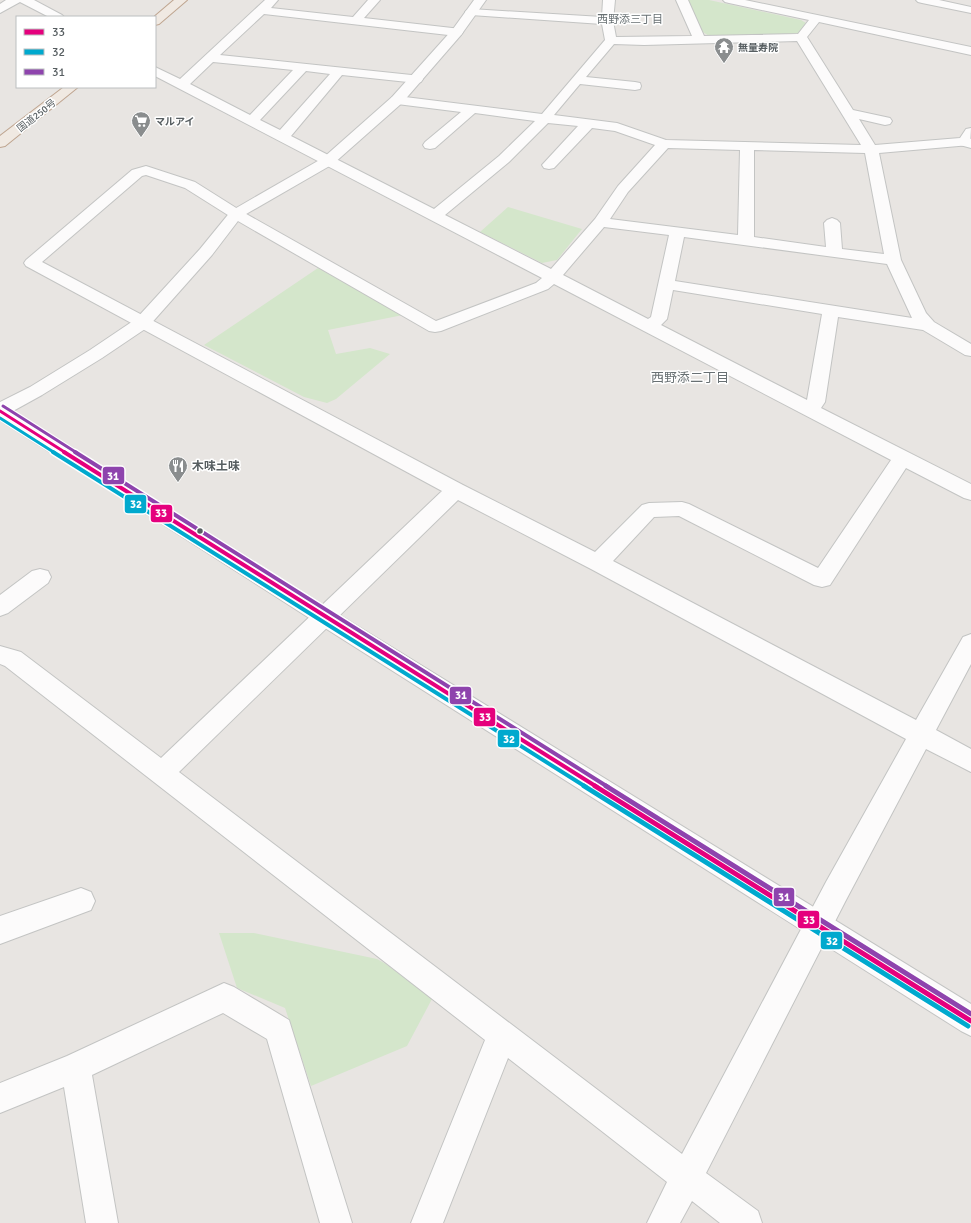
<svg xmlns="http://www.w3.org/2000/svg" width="971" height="1223" viewBox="0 0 971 1223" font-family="Signika,'Noto Sans JP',sans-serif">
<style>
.green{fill:#d4e6cb}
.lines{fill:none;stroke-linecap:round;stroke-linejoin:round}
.minor-casing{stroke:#c3c4c3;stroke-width:2}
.tertiary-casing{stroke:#c3c4c3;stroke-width:2}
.trunk-casing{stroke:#bfa590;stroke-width:2}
.minor{fill:#fcfbfb;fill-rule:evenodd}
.tertiary{fill:#fcfbfb;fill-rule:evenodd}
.trunk{fill:#f0e9e2;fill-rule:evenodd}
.bus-1-far2-casing{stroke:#fff;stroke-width:5.5}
.bus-1-far1-casing{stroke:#fff;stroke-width:7}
.bus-1-casing{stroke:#fff;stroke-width:8}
.bus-2-far2-casing{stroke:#fff;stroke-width:5.5}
.bus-2-far1-casing{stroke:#fff;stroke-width:7}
.bus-2-casing{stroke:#fff;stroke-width:8}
.bus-3-far2-casing{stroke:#fff;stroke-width:5.5}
.bus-3-far1-casing{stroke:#fff;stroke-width:7}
.bus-3-casing{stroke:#fff;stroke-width:8}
.bus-1-far2{stroke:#e5007d;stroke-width:3}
.bus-1-far1{stroke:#e5007d;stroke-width:4}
.bus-1{stroke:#e5007d;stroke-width:5}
.bus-2-far2{stroke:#00a9ce;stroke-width:3}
.bus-2-far1{stroke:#00a9ce;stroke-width:4}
.bus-2{stroke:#00a9ce;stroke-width:5}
.bus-3-far2{stroke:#8e44ad;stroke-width:3}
.bus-3-far1{stroke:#8e44ad;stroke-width:4}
.bus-3{stroke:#8e44ad;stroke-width:5}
.bus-dot{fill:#575e61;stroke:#fff;stroke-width:1.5}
.labels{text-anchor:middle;stroke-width:3;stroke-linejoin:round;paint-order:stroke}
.far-poi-label{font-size:10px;font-weight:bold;fill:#575e61;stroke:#fff;text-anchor:start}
.far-street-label{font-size:10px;fill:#575e61;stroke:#fff}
.far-neighbourhood-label{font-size:11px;fill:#687073;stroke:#fff}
.poi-label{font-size:12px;font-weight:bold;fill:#575e61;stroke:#fff;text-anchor:start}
.neighbourhood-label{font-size:13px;fill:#687073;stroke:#fff}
.line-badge{stroke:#fff;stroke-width:1.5}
.badge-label{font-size:11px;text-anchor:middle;font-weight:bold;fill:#fff}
</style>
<rect width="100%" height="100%" fill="#e8e5e2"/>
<!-- green -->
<path class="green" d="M687,0H709L801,20L806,23L798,33L788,35L711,37L701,31Z
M508,207L582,229L557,260L542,263L480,232Z
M318,268L403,315L328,330L336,354L370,348L390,354L336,399L327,403L304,397L204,345Z
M219,933H254L377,959L386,964L432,999L407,1046L311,1086L285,1008L237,988Z"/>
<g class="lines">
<defs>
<path id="minor" d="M34,0L62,15L64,17H49L20,2L0,13V4L6,0Z
M265,0H278L271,8L353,17L368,0H380L364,18L461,29L463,32L461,35L457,36L264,14L220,55L421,76L423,79L421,82L417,83L342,75L291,136L434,209L499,156L535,121L475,113L435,148L430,149L425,148L423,145L425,142L461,112L397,104L392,103L390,100L392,97L397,96L542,114L605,40L602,24L471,15L467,14L465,12L467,10L471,9L602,17L603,0H615L613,21L616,37L692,36L676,0H688L704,36L798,34L809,20L729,3L725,2L723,0H745L971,47V55L819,22L807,37L853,110L890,118L892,121L890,124L885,125L859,119L875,145L960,138L966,129L971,128L970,145L879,153L901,260L926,313L934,322L971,344V356L965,355L923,330L838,317L825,402L821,408L971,484V500L964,498L906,468L830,585L822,587L814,585L679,516L654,517L613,561L916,720L963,637L971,634V664L936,730L971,749V772L926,749L846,900L706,1173L758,1211L762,1223H720L692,1201L680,1223H647L667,1182L508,1058L443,1223H411L485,1040L5,666L0,664V646L21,652L161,758L442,491L26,266L24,263L26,260L132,170L146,166L195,182L241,211L436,321L536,283L542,278L155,76V67L180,79ZM797,41L861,145L666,140L617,123L554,115L580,84L635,90L640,89L641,86L640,83L635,82L586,77L614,44L644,45ZM213,62L293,70L250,115L190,84ZM306,71L330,74L280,130L260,120ZM548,123L578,126L542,165L544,168L549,169L554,168L592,128L615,131L655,145L618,186L595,219L551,269L445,215L509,162ZM668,148L740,150L738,235L610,219L628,192ZM754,150L865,153L884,254L842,249L840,223L837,220L832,218L827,220L824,223L826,247L754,237ZM146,175L185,188L231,217L429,331L435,332L441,331L548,289L554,284L891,460L818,568L689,504L682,502L649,503L642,505L595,552L463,485L42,262L142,176ZM604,227L669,235L651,317L648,319L563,275ZM684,237L887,264L912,318L675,281ZM673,290L822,314L807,400L661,325L667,319ZM458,500L591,569L906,739L826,882L682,1154L179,772Z
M916,0H939L971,7V13L922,3L918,2Z
M40,569L48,571L51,577L48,583L8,613L0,616V595L32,571Z
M81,888L91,892L95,901L91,910L0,944V916Z
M224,983L234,987L289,1020L352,1223H320L267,1039L223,1013L92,1075L118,1223H86L64,1087L0,1113V1083L67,1056Z"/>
<path id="tertiary" d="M474,0H486L461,35L402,103L333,164L241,217L212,255L148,327L102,358L42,395L13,411L333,611L971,1004V1036L961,1031L317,623L0,420V402L30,387L90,350L136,319L200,249L231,211L323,158L392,97L453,29Z
M965,138L971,139V148L960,145L958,142L960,139Z"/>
<path id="trunk" d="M174,0H187L159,24L155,25L154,17Z
M64,87H78L5,146L0,147V136Z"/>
</defs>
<!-- minor casing -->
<use href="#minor" class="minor-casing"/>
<!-- tertiary casing -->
<use href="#tertiary" class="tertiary-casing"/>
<!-- trunk casing -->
<use href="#trunk" class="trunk-casing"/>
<!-- minor -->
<use href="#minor" class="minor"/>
<!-- tertiary -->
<use href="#tertiary" class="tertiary"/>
<!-- trunk -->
<use href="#trunk" class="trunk"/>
<defs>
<path id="bus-1-far2" d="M0,411L66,453"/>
<path id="bus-1-far1" d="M64,452L597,787"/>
<path id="bus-1" d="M595,786L971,1021"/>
<path id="bus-2-far2" d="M0,418L55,453"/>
<path id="bus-2-far1" d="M53,452L586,787"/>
<path id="bus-2" d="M584,786L968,1026"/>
<path id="bus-3-far2" d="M3,406L77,453"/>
<path id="bus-3-far1" d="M75,452L608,787"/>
<path id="bus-3" d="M606,786L971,1014"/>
</defs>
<!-- bus-1-far2 casing -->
<use href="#bus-1-far2" class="bus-1-far2-casing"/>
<!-- bus-1-far1 casing -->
<use href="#bus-1-far1" class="bus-1-far1-casing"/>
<!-- bus-1 casing -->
<use href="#bus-1" class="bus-1-casing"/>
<!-- bus-2-far2 casing -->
<use href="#bus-2-far2" class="bus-2-far2-casing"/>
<!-- bus-2-far1 casing -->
<use href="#bus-2-far1" class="bus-2-far1-casing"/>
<!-- bus-2 casing -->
<use href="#bus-2" class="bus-2-casing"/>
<!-- bus-3-far2 casing -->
<use href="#bus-3-far2" class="bus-3-far2-casing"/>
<!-- bus-3-far1 casing -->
<use href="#bus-3-far1" class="bus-3-far1-casing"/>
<!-- bus-3 casing -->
<use href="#bus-3" class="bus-3-casing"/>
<!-- bus-1-far2 -->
<use href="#bus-1-far2" class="bus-1-far2"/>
<!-- bus-1-far1 -->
<use href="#bus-1-far1" class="bus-1-far1"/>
<!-- bus-1 -->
<use href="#bus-1" class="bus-1"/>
<!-- bus-2-far2 -->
<use href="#bus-2-far2" class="bus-2-far2"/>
<!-- bus-2-far1 -->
<use href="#bus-2-far1" class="bus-2-far1"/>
<!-- bus-2 -->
<use href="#bus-2" class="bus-2"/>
<!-- bus-3-far2 -->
<use href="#bus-3-far2" class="bus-3-far2"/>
<!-- bus-3-far1 -->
<use href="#bus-3-far1" class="bus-3-far1"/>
<!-- bus-3 -->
<use href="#bus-3" class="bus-3"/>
</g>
<!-- icons -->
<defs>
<symbol id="temple-pin" viewBox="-11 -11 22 30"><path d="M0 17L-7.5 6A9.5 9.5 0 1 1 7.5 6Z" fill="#8a8d8e" stroke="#fff"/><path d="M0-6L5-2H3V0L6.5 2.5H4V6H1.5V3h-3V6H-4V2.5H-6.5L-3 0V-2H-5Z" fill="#fff"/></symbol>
<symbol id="supermarket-pin" viewBox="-11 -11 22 30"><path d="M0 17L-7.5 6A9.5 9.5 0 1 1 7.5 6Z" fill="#8a8d8e" stroke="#fff"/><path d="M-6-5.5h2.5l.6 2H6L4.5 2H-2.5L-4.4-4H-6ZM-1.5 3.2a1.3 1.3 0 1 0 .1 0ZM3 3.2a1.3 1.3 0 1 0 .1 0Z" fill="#fff"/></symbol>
<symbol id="restaurant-pin" viewBox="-11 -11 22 30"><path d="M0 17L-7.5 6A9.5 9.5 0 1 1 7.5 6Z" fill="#8a8d8e" stroke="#fff"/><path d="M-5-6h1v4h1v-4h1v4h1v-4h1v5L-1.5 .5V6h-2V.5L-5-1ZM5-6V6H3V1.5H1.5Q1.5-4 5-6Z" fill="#fff"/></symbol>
</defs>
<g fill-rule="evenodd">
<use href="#temple-pin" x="713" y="36" width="22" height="30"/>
<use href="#supermarket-pin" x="130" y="110" width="22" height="30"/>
<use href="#restaurant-pin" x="167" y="455" width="22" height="30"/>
</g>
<!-- markers -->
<circle class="bus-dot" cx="200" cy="531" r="3.5"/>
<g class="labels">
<!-- far-poi labels -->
<g class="far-poi-label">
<text x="738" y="51">無量寿院</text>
<text x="155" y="125">マルアイ</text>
</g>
<!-- far-street labels -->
<g class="far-street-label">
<text transform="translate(36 115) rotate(-38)" y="4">国道250号</text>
</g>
<!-- far-neighbourhood labels -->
<g class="far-neighbourhood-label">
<text x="630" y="23">西野添三丁目</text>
</g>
<!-- poi labels -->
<g class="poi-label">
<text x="192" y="470">木味土味</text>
</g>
<!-- neighbourhood labels -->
<g class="neighbourhood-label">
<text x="690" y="382">西野添二丁目</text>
</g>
</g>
<g class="line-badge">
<rect x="102" y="466" width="23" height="19" rx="4" fill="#8e44ad"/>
<rect x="124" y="494" width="23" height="20" rx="4" fill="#00a9ce"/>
<rect x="150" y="504" width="23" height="19" rx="4" fill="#e5007d"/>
<rect x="449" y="686" width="23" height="19" rx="4" fill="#8e44ad"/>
<rect x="473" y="707" width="23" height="20" rx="4" fill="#e5007d"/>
<rect x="497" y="729" width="23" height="19" rx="4" fill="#00a9ce"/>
<rect x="773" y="887" width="22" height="20" rx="4" fill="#8e44ad"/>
<rect x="797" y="910" width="23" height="19" rx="4" fill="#e5007d"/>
<rect x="820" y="931" width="23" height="19" rx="4" fill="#00a9ce"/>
</g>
<g class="badge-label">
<text x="113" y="480">31</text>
<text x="136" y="508">32</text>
<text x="161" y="517">33</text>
<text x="461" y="699">31</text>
<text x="485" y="721">33</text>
<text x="509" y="743">32</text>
<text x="784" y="901">31</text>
<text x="809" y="924">33</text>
<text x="832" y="945">32</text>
</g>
<!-- legend -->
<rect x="16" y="16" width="140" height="72" fill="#ffffff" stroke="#bcbfc0"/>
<rect x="24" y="29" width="20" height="6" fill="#e5007d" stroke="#bcbfc0"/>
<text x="52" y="36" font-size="12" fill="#575e61">33</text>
<rect x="24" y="49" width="20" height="6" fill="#00a9ce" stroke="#bcbfc0"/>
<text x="52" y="56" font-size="12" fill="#575e61">32</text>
<rect x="24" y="69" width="20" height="6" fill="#8e44ad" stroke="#bcbfc0"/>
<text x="52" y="76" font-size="12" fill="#575e61">31</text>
</svg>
